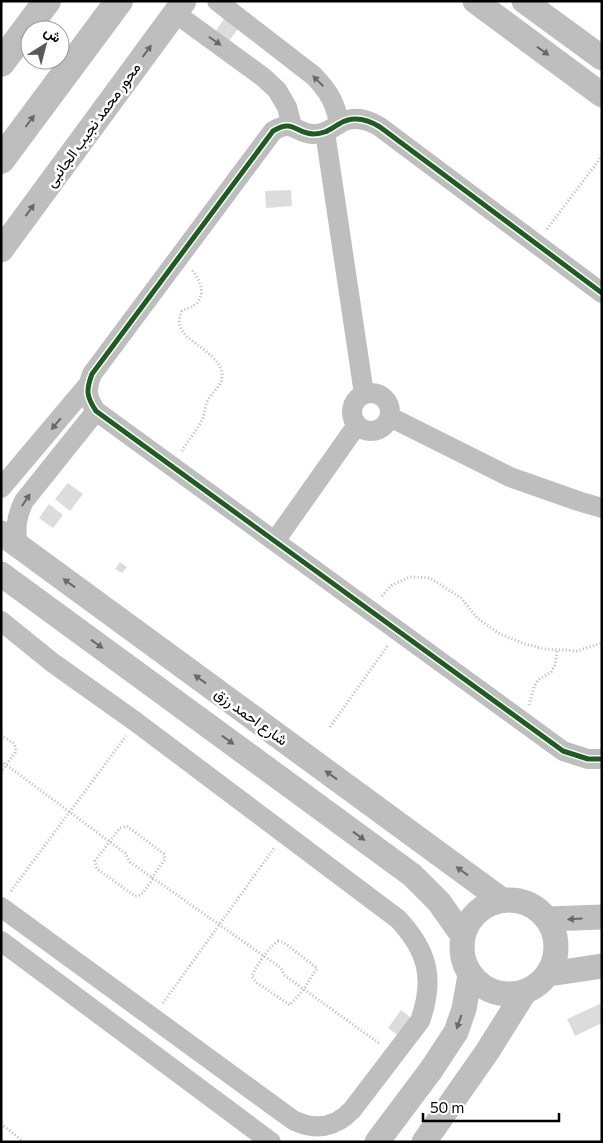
<svg xmlns="http://www.w3.org/2000/svg" width="603" height="1143" viewBox="0 0 603 1143" font-family="Commissioner,Vazirmatn,sans-serif">
<style>
.building{fill:#dcdcdc}
.lines{fill:none;stroke-linecap:round;stroke-linejoin:round}
.path{stroke:#b8b8b8;stroke-width:3;stroke-dasharray:1 2.5;stroke-linecap:butt}
.minor{stroke:#bebebe;stroke-width:20}
.tertiary{stroke:#bebebe;stroke-width:25}
.primary{stroke:#bdbdbd;stroke-width:28}
.cycleway-casing{stroke:#fff;stroke-width:8}
.cycleway{stroke:#1b5e20;stroke-width:5}
.oneway{fill:#686868}
.labels{text-anchor:middle;stroke-width:5;stroke-linejoin:round;paint-order:stroke}
.street-label{font-size:15px;fill:#000;stroke:#fff}
</style>
<rect width="100%" height="100%" fill="#fff"/>
<!-- building -->
<path class="building" d="M225,18L238,29L228,42L215,32Z
M291,190L292,206L266,208L265,191Z
M68,483L83,494L70,511L55,499Z
M49,504L63,515L53,528L39,518Z
M120,562L127,567L122,573L115,569Z
M602,1003V1023L575,1036L567,1019Z
M401,1010L414,1020L401,1038L388,1028Z"/>
<g class="lines">
<!-- path -->
<path class="path" d="M547,229L602,156
M182,451C188,440 198,429 203,418C205,412 205,405 208,400C213,390 223,386 222,374C219,347 167,340 182,311C186,309 190,308 193,306C208,296 200,280 192,270
M382,596L392,585L410,577L430,578L461,598L478,619L500,634L525,644L545,649L577,651L602,643
M529,705L534,687L538,680L551,672L555,665L557,651
M330,727L388,645
M1,735L13,743L16,748L15,753L1,772
M1,761L125,853L130,862L281,968L284,975L380,1044
M152,878L165,859L164,854L127,826L120,828L95,861L97,869L135,896L141,895L153,879
M11,891L126,736
M278,941L283,942L317,968L304,989L290,1005L257,983L252,977C254,968 270,946 278,941Z
M163,1003L275,847
M1,1124L24,1142"/>
<!-- minor -->
<path class="minor" d="M217,1L314,76C329,92 335,102 339,123
M175,13L263,77L277,90L287,107L292,126
M325,132L364,394
M602,293L380,127C367,119 353,115 339,124C330,129 325,134 314,134C295,134 294,118 273,131L92,374C86,390 86,396 96,411L563,751L588,759H602
M352 412a19 19 0 1 1 38 0a19 19 0 1 1-38 0Z
M390,417L510,477L578,501L602,508
M1,488L87,386
M275,541L357,425
M18,546C15,529 16,517 24,501L96,411
M1,621L53,663L136,722L398,919C428,951 435,979 420,1021L352,1110C335,1128 315,1131 293,1120L1,907
M1,941L271,1142"/>
<!-- tertiary -->
<path class="tertiary" d="M475,1L602,95
M524,1L602,58
M1,250L184,1
M1,533L502,900
M1,574L412,875L439,902L463,936
M462 947a47 47 0 1 1 94 0a47 47 0 1 1-94 0Z
M548,919L602,917
M549,974L602,966
M377,1142L431,1070L456,1032L464,1009L470,975
M424,1142L487,1052L524,993"/>
<!-- primary -->
<path class="primary" d="M1,63L47,1
M1,160L119,1"/>
<defs>
<path id="cycleway" d="M602,293L380,127C367,119 353,115 339,124C330,129 325,134 314,134C295,134 294,118 273,131L92,374C86,390 86,396 96,411L563,751L588,759H602"/>
</defs>
<!-- cycleway casing -->
<use href="#cycleway" class="cycleway-casing"/>
<!-- cycleway -->
<use href="#cycleway" class="cycleway"/>
</g>
<!-- one-way arrows -->
<defs><path id="oneway-solid" d="M-6-.8H1V-3.2L6.5 0L1 3.2V.8H-6Z" transform="scale(1.25)"/></defs>
<g class="oneway">
<use href="#oneway-solid" transform="translate(215 41) rotate(35)"/>
<use href="#oneway-solid" transform="translate(147 51) rotate(-54)"/>
<use href="#oneway-solid" transform="translate(543 51) rotate(36)"/>
<use href="#oneway-solid" transform="translate(318 81) rotate(-136)"/>
<use href="#oneway-solid" transform="translate(30 121) rotate(-53)"/>
<use href="#oneway-solid" transform="translate(30 210) rotate(-54)"/>
<use href="#oneway-solid" transform="translate(56 424) rotate(130)"/>
<use href="#oneway-solid" transform="translate(26 500) rotate(-56)"/>
<use href="#oneway-solid" transform="translate(69 583) rotate(-144)"/>
<use href="#oneway-solid" transform="translate(97 644) rotate(36)"/>
<use href="#oneway-solid" transform="translate(200 679) rotate(-144)"/>
<use href="#oneway-solid" transform="translate(228 740) rotate(36)"/>
<use href="#oneway-solid" transform="translate(331 775) rotate(-144)"/>
<use href="#oneway-solid" transform="translate(359 836) rotate(36)"/>
<use href="#oneway-solid" transform="translate(462 871) rotate(-144)"/>
<use href="#oneway-solid" transform="translate(575 919) rotate(177)"/>
<use href="#oneway-solid" transform="translate(459 1022) rotate(109)"/>
</g>
<g class="labels">
<!-- street labels -->
<g class="street-label">
<text transform="translate(93 125) rotate(-54)" y="5">محور محمد نجيب الجانبى</text>
<text transform="translate(251 717) rotate(36)" y="5">شارع احمد رزق</text>
</g>
</g>
<!-- border -->
<rect width="603" height="1143" fill="none" stroke="#000000" stroke-width="5"/>
<!-- north arrow -->
<g transform="translate(45 45) rotate(36)"><circle r="24" fill="#ffffff" stroke="#999999"/>
<path d="M0-4L9 19L0 12L-9 19Z" fill="#595959"/>
<text y="-8" font-size="14" font-weight="bold" text-anchor="middle" fill="#000000">ش</text>
</g>
<!-- scale -->
<path d="M423 1113v8h136v-8" fill="none" stroke="#000000" stroke-width="2.5"/>
<text x="430" y="1113" font-size="15" fill="#000000" stroke="#ffffff" stroke-width="4" paint-order="stroke">50 m</text>
</svg>
